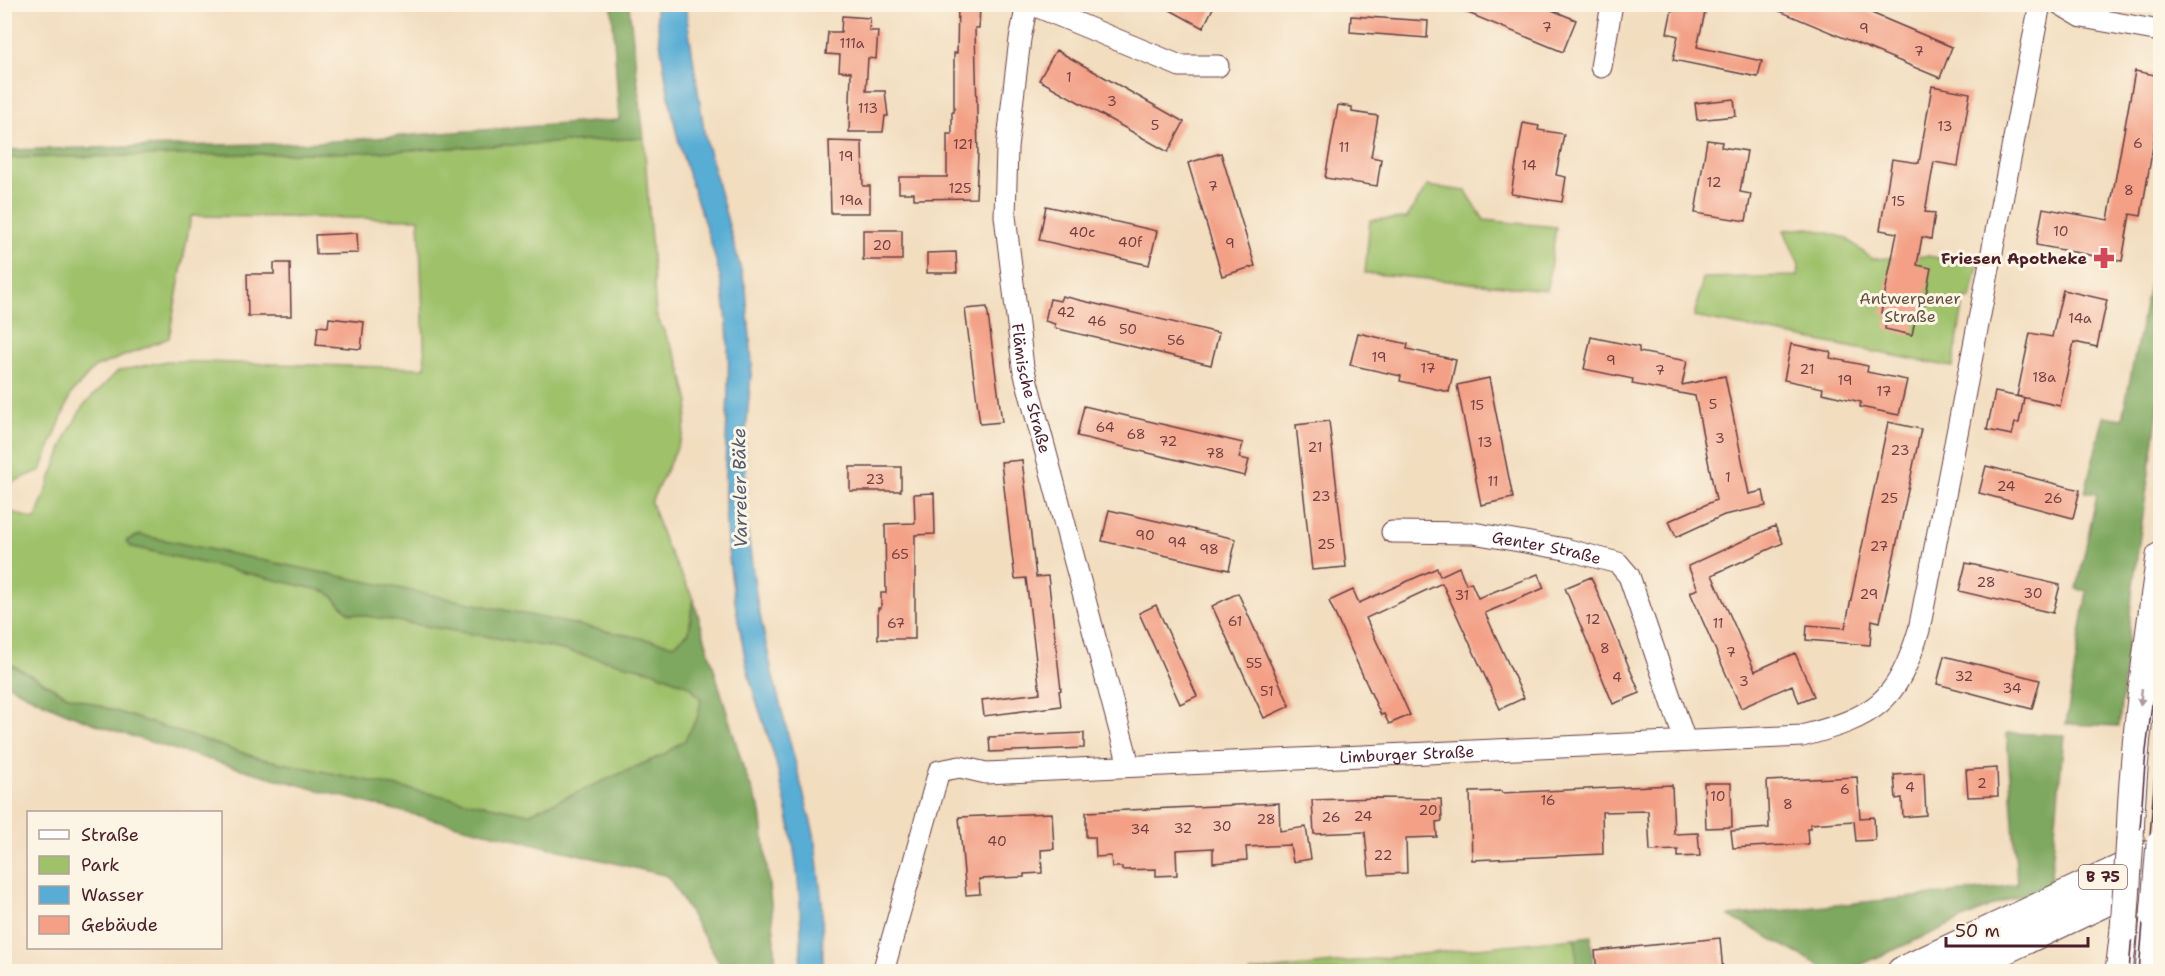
<svg xmlns="http://www.w3.org/2000/svg" width="2165" height="976" viewBox="0 0 2165 976" font-family="'Shantell Sans',sans-serif">
<style>
.green{fill:#9ec16a;stroke:#74704a;stroke-width:1.5}
.forest{fill:#7ea75e;stroke:#646344;stroke-width:1.5}
.water{fill:#59add5;stroke:#526680;stroke-width:1.5}
.building{fill:#f3a086}
.lines{fill:none;stroke-linecap:round;stroke-linejoin:round}
.minor-casing{stroke:#633c41;stroke-width:23}
.major-casing{stroke:#633c41;stroke-width:29}
.highway-casing{stroke:#633c41;stroke-width:32}
.minor{stroke:#fff;stroke-width:21}
.major{stroke:#fff;stroke-width:27}
.highway{stroke:#fff;stroke-width:30}
.tram{stroke:#4a1f2b;stroke-width:1.5}
.major-bridge-casing{stroke:#633c41;stroke-width:29;stroke-linecap:butt}
.major-bridge{stroke:#fff;stroke-width:27}
.oneway{fill:#ae9aa0}
.labels{text-anchor:middle;stroke-width:6;stroke-linejoin:round;paint-order:stroke}
.number-label{font-size:14px;fill:#743f42}
.shield{fill:#fcf5e5;stroke:#7f5f63;stroke-width:1.5}
.shield-label{font-size:15px;font-weight:bold;fill:#4a1f2b}
.poi-label{font-size:16px;font-weight:bold;fill:#4a1f2b;stroke:#fcf5e5;text-anchor:end}
.park-label{font-size:16px;fill:#63503e;stroke:#fcf5e5}
.street-label{font-size:16px;fill:#4a1f2b;stroke:#fcf5e5}
.water-label{font-size:18px;font-style:italic;fill:#50586f;stroke:#fcf5e5}
</style>
<rect width="100%" height="100%" fill="#fcf5e5"/>
<filter id="ink" filterUnits="userSpaceOnUse"><feTurbulence type="fractalNoise" baseFrequency=".0167" numOctaves="2"/><feDisplacementMap in="SourceGraphic" scale="12" xChannelSelector="R" yChannelSelector="G"/><feConvolveMatrix kernelMatrix="1 2 1 2 8 2 1 2 1" color-interpolation-filters="sRGB"/></filter>
<filter id="wash" filterUnits="userSpaceOnUse"><feTurbulence type="fractalNoise" baseFrequency=".008" numOctaves="4" result="noise"/><feDisplacementMap in="SourceGraphic" scale="24" xChannelSelector="R" yChannelSelector="G"/><feGaussianBlur stdDeviation="1.35" result="paint"/><feColorMatrix in="noise" values="0 0 0 0 0 0 0 0 0 0 0 0 0 0 0 0 0 1.4 0 .05"/><feComposite in="paint" operator="in"/></filter>
<g filter="url(#wash)">
<rect width="100%" height="100%" fill="#f2ddbf"/>
<!-- green -->
<path class="green" d="M644,138L656,315L679,362L689,403L683,435L651,502L665,543L693,598L689,632L674,645L140,535L127,540L129,546L328,592L349,613L549,647L653,671L691,687L701,700L698,716L685,740L663,755L528,814L258,758L66,695L5,661L4,509L35,520L67,435L83,406L118,371L167,361L425,368L419,219L191,216L169,338L94,368L71,394L41,470L11,483L5,481V158L374,152Z
M1427,186L1466,191L1484,220L1556,227L1547,290L1365,273L1370,220L1407,218Z
M1809,228L1846,238L1872,259L1928,256L1978,265L1971,299H1964L1953,367L1694,317L1703,278L1798,276L1799,265L1784,230Z
M1575,938L1578,971L1249,972Z"/>
<!-- forest -->
<path class="forest" d="M612,5H629L644,138L374,152L5,158V150L306,143L619,120Z
M2160,231V396L2133,585L2119,726L2066,724L2087,591L2077,589L2097,494L2085,492L2104,416L2122,419Z
M140,535L674,645L689,632L693,598L744,770L761,812L775,941V971H724L668,876C518,839 366,806 217,762C145,741 70,720 5,683V661L66,695L258,758L528,814L663,755L685,740L698,716L701,700L691,687L653,671L549,647L349,613L328,592L129,546L126,541Z
M2007,733L2064,735L2050,885L1994,905L1847,971H1830L1729,916L1992,889L2017,884Z
M1591,936L1593,971H1578L1575,938Z"/>
<!-- water -->
<path class="water" d="M655,5H685L705,137L746,289L752,363L745,442L746,521L757,601L773,677L814,834L822,902L823,971H800C804,901 795,839 778,771C769,733 752,696 745,657C735,604 725,549 725,495C724,429 734,364 724,298C716,247 695,200 681,150C668,102 662,54 655,5Z"/>
<g id="blocks">
<!-- building -->
<path class="building" d="M958,4H980L979,28H975L978,154L976,198L914,199V193H899V177H947V134H952V112H954V53H957Z
M1159,4H1215L1203,28Z
M1446,4H1537L1576,20L1563,52Z
M1673,4H1707L1697,47L1762,61L1758,77L1673,60L1678,36L1667,33Z
M1850,4L1952,47L1940,78L1765,5Z
M842,16L870,18L869,31H878L876,59L868,58L866,91H885L888,116H885L883,132H849L851,72L839,71L840,55L826,54L828,32H841Z
M1351,16L1428,21L1427,38L1350,32Z
M1056,50L1184,122L1168,152L1039,80Z
M2135,71L2160,76V106L2141,216L2130,214L2122,261L2036,245L2043,208L2108,220Z
M1932,86L1970,93L1958,166L1934,162L1925,212L1935,213L1931,239L1922,237L1917,265L1931,268L1921,321L1915,320L1912,335L1885,329L1887,314L1881,313L1897,233L1880,230L1892,159L1919,163Z
M1734,99L1736,116L1697,120L1695,103Z
M1338,105L1352,107V112L1378,116L1371,157L1381,159L1377,186L1325,178Z
M1523,123L1539,126L1538,130L1564,134L1556,175L1566,177L1562,202L1511,194Z
M1707,140L1722,142L1721,147L1747,151L1740,192L1751,194L1746,221L1695,213Z
M829,141L862,142L863,186H870V213H831Z
M1221,153L1255,266L1222,276L1188,163Z
M1046,206L1157,231L1149,265L1039,240Z
M863,230H902V260H863Z
M357,233L358,253L316,254L315,235Z
M956,252L957,273H927V253Z
M274,263H290L291,316H248L247,274H274Z
M2063,290L2107,300L2097,347L2074,342L2060,406L2017,396L2030,333L2052,337Z
M1062,296L1219,333L1211,365L1054,328L1055,324L1045,321L1050,299L1060,301Z
M987,307L1002,422L980,424L965,309Z
M329,318L364,322L361,349L316,345L318,326L328,327Z
M1358,333L1408,344L1407,349L1456,360L1449,392L1400,381L1401,376L1350,365Z
M1591,337L1639,347V352L1687,361L1682,385L1725,376L1749,494L1763,491L1766,506L1724,515L1676,537L1669,521L1716,500L1695,396L1632,384L1633,379L1584,369Z
M1791,344L1831,352L1830,358L1868,366L1867,372L1907,380L1899,415L1860,407L1861,402L1822,393L1823,388L1784,380Z
M1489,378L1513,498L1481,505L1457,385Z
M1995,392L2024,398L2019,423H2015L2012,435L1987,430Z
M1084,406L1243,443L1239,458L1249,460L1245,476L1077,436Z
M1329,421L1346,567L1312,570L1296,425Z
M1888,422L1921,429L1880,622L1872,620L1870,645L1806,640L1807,625L1845,628Z
M1022,460L1036,577L1048,576L1061,690L1059,691L1061,706L984,716L982,700L1040,693L1026,578L1015,579L1001,462Z
M1986,466L2080,490L2073,518L1979,493Z
M850,467H901V491H850Z
M934,493L935,534L915,535V639H878V608H881V593H886L885,524L915,523L914,494Z
M1109,510L1236,539L1229,570L1102,541Z
M1775,526L1783,543L1712,575L1755,671L1795,653L1814,696L1799,702L1792,685L1741,708L1690,592L1698,589L1688,566Z
M1966,563L2060,585L2053,613L1959,591Z
M1459,567L1466,584L1471,582L1478,598L1538,574L1544,588L1485,613L1524,698L1500,709L1442,583L1366,618L1410,715L1389,724L1384,714L1381,715L1329,601L1353,590L1359,603L1437,568L1440,576Z
M1591,577L1640,693L1613,704L1565,588Z
M1238,593L1290,706L1264,718L1212,606Z
M1156,605L1197,696L1180,704L1139,613Z
M1944,656L2040,680L2032,709L1937,684Z
M1084,733V748L990,752L989,737Z
M1997,768L1998,796L1968,797L1966,770Z
M1924,773L1926,815L1903,817L1902,798L1896,799L1894,775Z
M1857,777L1860,818L1874,817L1875,840L1856,841L1854,821L1810,824V828H1807L1808,844L1733,848L1731,831L1769,828L1767,781Z
M1704,783H1731L1732,827L1706,828Z
M1672,785L1674,834L1698,833L1700,856L1678,857V850L1650,851L1648,811L1602,812L1603,854L1472,860L1470,792L1502,791V793Z
M1377,798L1441,799L1442,821L1436,822L1437,837L1406,838L1407,873L1369,875L1365,832L1314,834L1312,800Z
M1279,803L1280,831L1306,827L1311,859L1293,862L1290,845L1246,847L1247,860L1213,863V848L1176,850L1177,875L1156,876V869L1122,870V867H1112L1111,856L1096,857L1095,837H1086V812Z
M1052,813L1054,849L1041,850L1042,873L1024,874V877L979,879L980,894L966,895L959,817Z
M1720,938L1723,972H1597L1595,951Z"/>
</g>
</g>
<g filter="url(#ink)">
<use href="#blocks" fill-opacity="0" stroke="#633c41" stroke-width="1.5"/>
<g class="lines">
<defs>
<g id="minor">
<path id="s1" d="M1027,4L1020,39L1007,148L1005,216L1023,367L1129,765"/>
<path d="M1031,4L1180,66H1218"/>
<path d="M2060,4L2082,17L2160,31"/>
<path d="M1601,67L1612,4"/>
<path id="s2" d="M1392,532L1473,533L1565,549L1618,563L1629,576L1685,741"/>
<path id="s3" d="M883,972L939,771L960,767L986,773L1802,736C1874,717 1897,703 1919,630L2040,4"/>
</g>
<path id="major" d="M2130,838C2133,743 2147,650 2160,556
M2119,972L2124,929
M2149,972L2154,916"/>
<path id="highway" d="M1902,972L2160,851
M1956,972L2160,875"/>
</defs>
<!-- minor casing -->
<use href="#minor" class="minor-casing"/>
<!-- major casing -->
<use href="#major" class="major-casing"/>
<!-- highway casing -->
<use href="#highway" class="highway-casing"/>
<!-- minor -->
<use href="#minor" class="minor"/>
<!-- major -->
<use href="#major" class="major"/>
<!-- highway -->
<use href="#highway" class="highway"/>
<!-- tram -->
<path class="tram" d="M2129,972L2146,751L2160,642
M2139,972L2160,712"/>
<defs>
<path id="major-bridge" d="M2154,916L2160,844
M2124,929L2130,838"/>
</defs>
<!-- major-bridge casing -->
<use href="#major-bridge" class="major-bridge-casing"/>
<!-- major-bridge -->
<use href="#major-bridge" class="major-bridge"/>
</g>
<!-- one-way arrows -->
<defs><path id="oneway-solid" d="M-6-.8H1V-3.2L6.5 0L1 3.2V.8H-6Z" transform="scale(1.5)"/></defs>
<use class="oneway" href="#oneway-solid" transform="translate(2141 697) rotate(96)"/>
</g>
<!-- icons -->
<defs>
<symbol id="pharmacy-bare" viewBox="-9 -9 18 18"><path d="M-2-6h4v4h4v4h-4v4h-4v-4h-4v-4h4Z" fill="#d1495b" stroke="#fcf5e5" stroke-width="2.5" paint-order="stroke"/></symbol>
</defs>
<g fill-rule="evenodd">
<use href="#pharmacy-bare" x="2089" y="243" width="30" height="30"/>
</g>
<g class="labels">
<!-- number labels -->
<g class="number-label">
<text x="1547" y="32">7</text>
<text x="1864" y="33">9</text>
<text x="852" y="48">111a</text>
<text x="1919" y="56">7</text>
<text x="1069" y="82">1</text>
<text x="1112" y="106">3</text>
<text x="868" y="113">113</text>
<text x="1155" y="130">5</text>
<text x="1945" y="131">13</text>
<text x="2138" y="148">6</text>
<text x="963" y="149">121</text>
<text x="1344" y="152">11</text>
<text x="846" y="161">19</text>
<text x="1529" y="170">14</text>
<text x="1714" y="187">12</text>
<text x="1213" y="191">7</text>
<text x="960" y="193">125</text>
<text x="2129" y="195">8</text>
<text x="851" y="205">19a</text>
<text x="1898" y="206">15</text>
<text x="2061" y="236">10</text>
<text x="1082" y="237">40c</text>
<text x="1130" y="247">40f</text>
<text x="1230" y="248">9</text>
<text x="882" y="250">20</text>
<text x="1066" y="317">42</text>
<text x="2080" y="323">14a</text>
<text x="1097" y="326">46</text>
<text x="1128" y="334">50</text>
<text x="1176" y="345">56</text>
<text x="1379" y="362">19</text>
<text x="1611" y="365">9</text>
<text x="1428" y="373">17</text>
<text x="1807" y="374">21</text>
<text x="1660" y="375">7</text>
<text x="2044" y="382">18a</text>
<text x="1845" y="385">19</text>
<text x="1884" y="396">17</text>
<text x="1713" y="409">5</text>
<text x="1477" y="410">15</text>
<text x="1105" y="432">64</text>
<text x="1136" y="439">68</text>
<text x="1720" y="443">3</text>
<text x="1168" y="446">72</text>
<text x="1485" y="447">13</text>
<text x="1315" y="452">21</text>
<text x="1900" y="455">23</text>
<text x="1215" y="458">78</text>
<text x="1728" y="482">1</text>
<text x="875" y="484">23</text>
<text x="1493" y="486">11</text>
<text x="2006" y="491">24</text>
<text x="1321" y="501">23</text>
<text x="1889" y="503">25</text>
<text x="2053" y="503">26</text>
<text x="1145" y="540">90</text>
<text x="1177" y="547">94</text>
<text x="1326" y="549">25</text>
<text x="1879" y="551">27</text>
<text x="1209" y="554">98</text>
<text x="900" y="559">65</text>
<text x="1986" y="587">28</text>
<text x="2033" y="598">30</text>
<text x="1869" y="599">29</text>
<text x="1462" y="600">31</text>
<text x="1593" y="624">12</text>
<text x="1235" y="626">61</text>
<text x="896" y="628">67</text>
<text x="1718" y="628">11</text>
<text x="1605" y="653">8</text>
<text x="1731" y="657">7</text>
<text x="1254" y="668">55</text>
<text x="1964" y="681">32</text>
<text x="1617" y="682">4</text>
<text x="1744" y="686">3</text>
<text x="2012" y="693">34</text>
<text x="1267" y="696">51</text>
<text x="1982" y="788">2</text>
<text x="1910" y="792">4</text>
<text x="1845" y="794">6</text>
<text x="1718" y="801">10</text>
<text x="1548" y="805">16</text>
<text x="1788" y="809">8</text>
<text x="1428" y="815">20</text>
<text x="1363" y="821">24</text>
<text x="1331" y="822">26</text>
<text x="1266" y="824">28</text>
<text x="1222" y="831">30</text>
<text x="1183" y="833">32</text>
<text x="1140" y="834">34</text>
<text x="997" y="846">40</text>
<text x="1383" y="860">22</text>
</g>
<!-- shield labels -->
<rect class="shield" x="2079" y="865" width="48" height="24" rx="4.5"/>
<g class="shield-label">
<text x="2103" y="882">B 75</text>
</g>
<!-- poi labels -->
<g class="poi-label">
<text x="2087" y="264">Friesen Apotheke</text>
</g>
<!-- park labels -->
<g class="park-label">
<text x="1910" y="304">Antwerpener<tspan x="1910" dy="18">Straße</tspan></text>
</g>
<!-- street labels -->
<g class="street-label">
<text dy="6" stroke="none"><textPath href="#s1" startOffset="388">Flämische Straße</textPath></text>
<text dy="6" stroke="none"><textPath href="#s2" startOffset="156">Genter Straße</textPath></text>
<text dy="6" stroke="none"><textPath href="#s3" startOffset="678">Limburger Straße</textPath></text>
</g>
<!-- water labels -->
<g class="water-label">
<text transform="translate(740 488) rotate(-91)" y="6">Varreler Bäke</text>
</g>
</g>
<!-- margin -->
<rect width="2165" height="976" fill="none" stroke="#fcf5e5" stroke-width="24"/>
<!-- legend -->
<rect x="27" y="811" width="195" height="138" fill="#fcf5e5" stroke="#b59f9b" stroke-width="1.5"/>
<rect x="39" y="830" width="30" height="9" fill="#ffffff" stroke="#b59f9b" stroke-width="1.5"/>
<text x="81" y="841" font-size="18" fill="#4a1f2b">Straße</text>
<rect x="39" y="856" width="30" height="18" fill="#9ec16a" stroke="#b59f9b" stroke-width="1.5"/>
<text x="81" y="871" font-size="18" fill="#4a1f2b">Park</text>
<rect x="39" y="886" width="30" height="18" fill="#59add5" stroke="#b59f9b" stroke-width="1.5"/>
<text x="81" y="901" font-size="18" fill="#4a1f2b">Wasser</text>
<rect x="39" y="916" width="30" height="18" fill="#f3a086" stroke="#b59f9b" stroke-width="1.5"/>
<text x="81" y="931" font-size="18" fill="#4a1f2b">Gebäude</text>
<!-- scale -->
<path d="M1946 937v9h142v-9" fill="none" stroke="#4a1f2b" stroke-width="3"/>
<text x="1955" y="937" font-size="18" fill="#4a1f2b" stroke="#fcf5e5" stroke-width="4.5" paint-order="stroke">50 m</text>
</svg>
